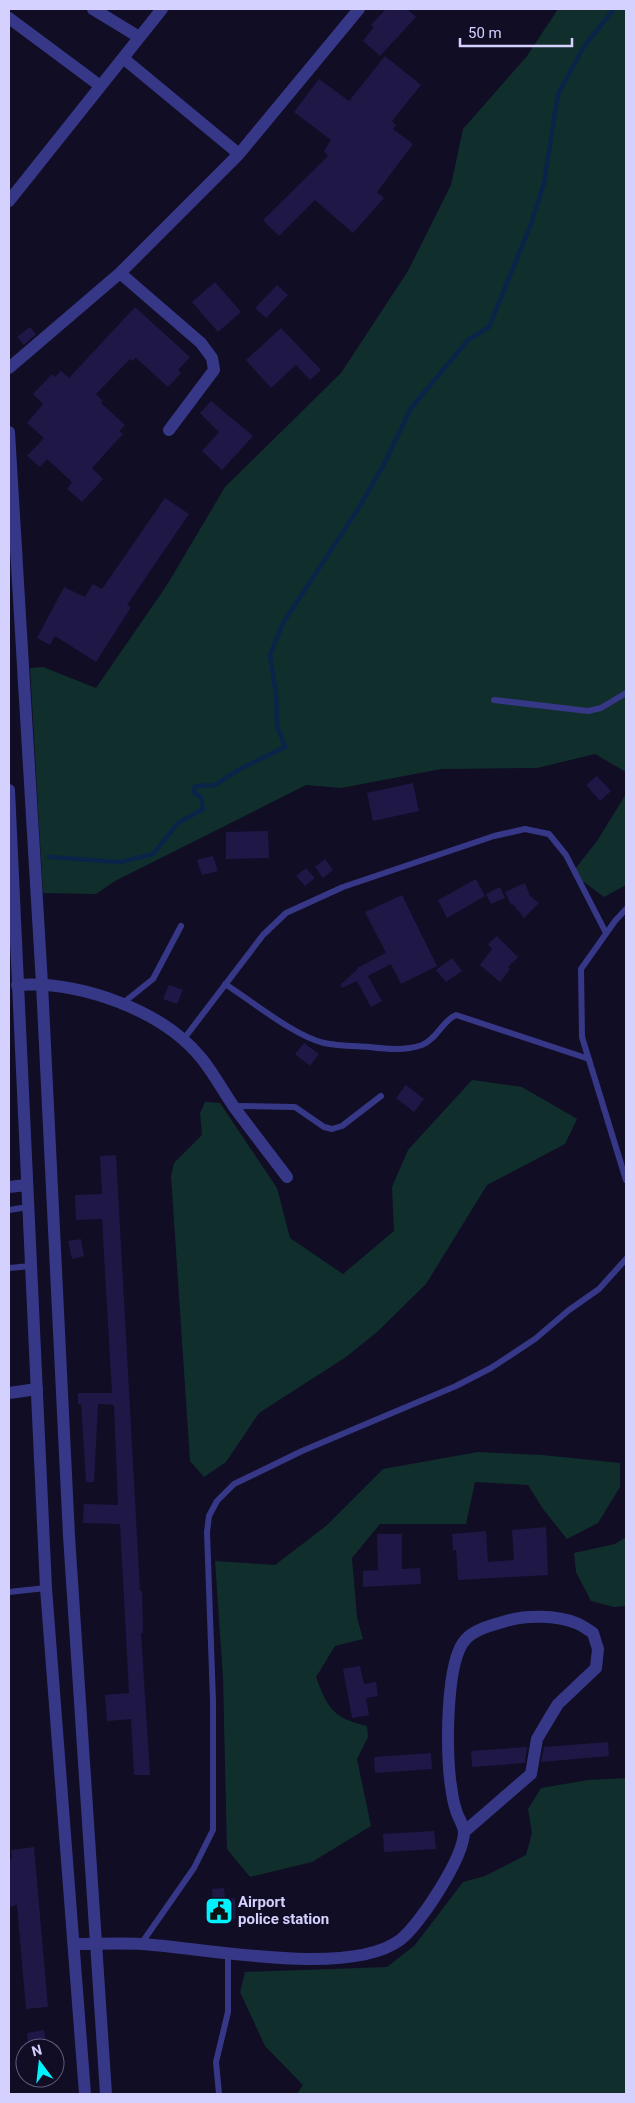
<svg xmlns="http://www.w3.org/2000/svg" width="635" height="2103" viewBox="0 0 635 2103" font-family="Roboto,sans-serif">
<style>
.green{fill:#102f2c}
.lines{fill:none;stroke-linecap:round;stroke-linejoin:round}
.stream{stroke:#092448;stroke-width:4.5}
.building{fill:#1f1847}
.service{stroke:#363887;stroke-width:6}
.minor{stroke:#363887;stroke-width:12}
.tertiary{stroke:#363887;stroke-width:12}
.labels{text-anchor:middle;stroke-width:4.5;stroke-linejoin:round;paint-order:stroke}
.poi-label{font-size:15px;font-weight:bold;fill:#d4d1ff;stroke:#100d25;text-anchor:start}
</style>
<rect width="100%" height="100%" fill="#100d25"/>
<!-- green -->
<path class="green" d="M558,9H626V772L595,754L537,768L441,769L341,788L306,785L115,881L96,894L43,893L30,668L43,667L96,688L167,585L225,487L341,373L408,271L451,185L463,129L527,56Z
M626,794V885L604,897L572,873L597,841Z
M472,1080L522,1087L577,1119L565,1144L487,1185L426,1284L377,1332L346,1357L259,1413L226,1462L204,1477L190,1461L171,1176L174,1163L202,1135L200,1113L205,1102L220,1103L277,1188L290,1238L343,1274L394,1231L392,1187L408,1150Z
M478,1452L542,1455L620,1463V1487L598,1523L567,1539L543,1509L528,1485L475,1482L466,1524H380L352,1558L357,1617L363,1639L335,1646L316,1677C328,1709 333,1718 367,1726L368,1737L357,1759L371,1826L312,1862L250,1877L227,1849L223,1678L215,1561L275,1565L326,1526L383,1469Z
M626,1537V1606L614,1607L591,1601L576,1572L574,1553L615,1544Z
M626,1778V2094H297L303,2085L265,2046L240,1992L245,1972L387,1967L415,1945L463,1882L485,1876L526,1855L532,1833L528,1809L541,1788L588,1780Z"/>
<g class="lines">
<!-- stream -->
<path class="stream" d="M49,857L120,862L153,854L178,823L203,809L201,797L194,793L195,786L215,785L238,770L285,747L277,725L276,693L270,655L283,623L358,509L383,466L411,408L468,340L489,327L531,224L544,183L558,94L585,45L614,9"/>
</g>
<!-- building -->
<path class="building" d="M386,9H407L416,17L380,56L363,41L374,27L371,25Z
M385,56L421,85L392,121L396,125L393,129L413,144L377,192L384,198L353,233L315,200L279,236L263,220L328,156L324,151L331,140L294,112L319,79L349,101Z
M215,282L241,312L218,332L192,302Z
M277,285L288,295L266,318L255,308Z
M135,307L190,357L178,370L181,373L168,387L136,358L132,361L130,359L96,394L103,401L101,403L125,425L119,431L123,434L92,468L103,479L82,502L67,489L72,482L47,459L40,467L27,456L44,438L27,423L43,404L33,394L52,374L55,377L61,371L69,378Z
M30,327L36,334L24,345L17,337Z
M281,328L321,370L310,380L296,365L271,388L246,360Z
M211,401L253,436L222,470L202,451L219,432L200,413Z
M165,498L189,514L127,605L131,607L96,662L55,636L50,645L37,638L64,587L85,597L93,584L102,589Z
M597,776L611,791L600,801L586,785Z
M413,783L419,811L373,821L367,793Z
M268,831L269,858L226,859V832Z
M213,856L218,871L202,875L197,860Z
M325,859L333,870L323,878L315,867Z
M306,868L315,878L305,886L296,876Z
M476,879L485,896L447,918L438,900Z
M525,883L530,896L539,903L524,918L513,904L511,905L505,892Z
M500,887L505,898L491,904L486,894Z
M402,895L437,966L401,984L391,964L368,976L382,1001L371,1007L357,981L342,988L340,985L358,969L357,968L386,953L365,912Z
M497,936L518,957L508,967L510,969L500,982L480,965L492,949L488,944Z
M452,958L462,971L446,982L436,970Z
M169,985L183,990L177,1004L163,999Z
M304,1043L319,1054L310,1066L295,1054Z
M406,1085L424,1099L414,1112L396,1098Z
M116,1155L140,1591H142L143,1633H141L150,1775H134L131,1719L107,1721L105,1695L129,1693L120,1524L83,1523L84,1504L118,1505L114,1405L98,1404L94,1482H86L81,1404H78V1393H112L102,1219L76,1220L75,1195L102,1194L100,1156Z
M81,1239L84,1256L72,1259L68,1241Z
M546,1527L548,1575L458,1580L456,1550H453L452,1534L486,1531L488,1562L514,1560L512,1530Z
M377,1534H402V1569L420,1568L421,1584L363,1587V1571L378,1570Z
M360,1666L364,1684L376,1682L378,1696L366,1698L369,1715L352,1718L343,1669Z
M608,1742L609,1756L541,1762L544,1747Z
M527,1747L525,1763L472,1767L471,1751Z
M431,1753L432,1769L375,1773L374,1757Z
M434,1831L436,1849L384,1852L383,1834Z
M34,1847L48,2007L26,2009L17,1905L9,1907V1859H12L11,1850Z
M224,1888L225,1899L235,1898L236,1919L214,1921L212,1889Z
M44,2030L47,2048H29L27,2033Z"/>
<g class="lines">
<!-- service -->
<path class="service" d="M494,700L588,711L601,708L626,693
M626,909L615,921L581,969L582,1037L626,1180
M225,984C252,1001 294,1036 324,1043C338,1046 355,1046 369,1047C387,1049 405,1051 422,1045C437,1039 442,1021 456,1015L589,1059
M123,1003L153,979L181,926
M183,1040L263,935L286,913L343,887L494,836L525,829L549,834L566,855L606,933
M234,1106L295,1107L324,1127L332,1129L342,1126L381,1096
M9,1210L28,1207
M9,1268L31,1266
M9,1592L46,1588
M141,1944L194,1868L213,1830V1701L207,1532L209,1516L217,1501L234,1484L302,1451L456,1386L491,1368L535,1339L569,1310L599,1289L626,1259
M219,2094L216,2062L228,2012V1954"/>
<!-- minor -->
<path class="minor" d="M93,9L139,37
M9,18L99,85
M123,58L239,154
M9,201L162,9
M120,273L201,343L212,358L214,370L169,430
M9,368L120,273L239,154L359,9
M17,985C79,981 162,1009 202,1059C214,1074 223,1091 234,1107C251,1130 269,1153 287,1177
M9,1187L27,1185
M9,1393L37,1389
M75,1944C97,1944 120,1943 142,1944C205,1948 349,1978 400,1940C420,1925 464,1857 464,1832C464,1825 457,1816 456,1810C453,1802 452,1794 451,1786C446,1757 445,1660 466,1639C475,1629 493,1625 506,1621C525,1615 557,1615 576,1623C582,1625 588,1630 593,1633L598,1649L596,1668L558,1704L550,1717L537,1739L531,1774L464,1832"/>
<!-- tertiary -->
<path class="tertiary" d="M9,432L42,984L69,1536L106,2094
M9,790L46,1588L85,2094"/>
</g>
<!-- icons -->
<defs>
<symbol id="civic-square" viewBox="-11 -11 22 22"><rect x="-9" y="-9" width="18" height="18" rx="4" fill="#00f3fc" stroke="#100d25"/><path d="M-.6-6.5H3V-4.5H.6V-3L4-1V1h2V6H-6V1h2V-1L-.6-3ZM-1.2 2.5V6h2.4V2.5Z" fill="#111"/></symbol>
</defs>
<g fill-rule="evenodd">
<use href="#civic-square" x="203" y="1895" width="32" height="32"/>
</g>
<g class="labels">
<!-- poi labels -->
<g class="poi-label">
<text x="238" y="1907">Airport<tspan x="238" dy="17">police station</tspan></text>
</g>
</g>
<!-- border -->
<rect width="635" height="2103" fill="none" stroke="#d4d1ff" stroke-width="20"/>
<!-- north arrow -->
<g transform="translate(40 2063) rotate(345)"><circle r="24" fill="#100d25" stroke="#5e5b7c"/>
<path d="M0-4L9 19L0 12L-9 19Z" fill="#00f3fc"/>
<text y="-8" font-size="14" font-weight="bold" text-anchor="middle" fill="#d4d1ff">N</text>
</g>
<!-- scale -->
<path d="M460 38v8h112v-8" fill="none" stroke="#d4d1ff" stroke-width="2.5"/>
<text x="468" y="38" font-size="15" fill="#d4d1ff" stroke="#100d25" stroke-width="4" paint-order="stroke">50 m</text>
</svg>
